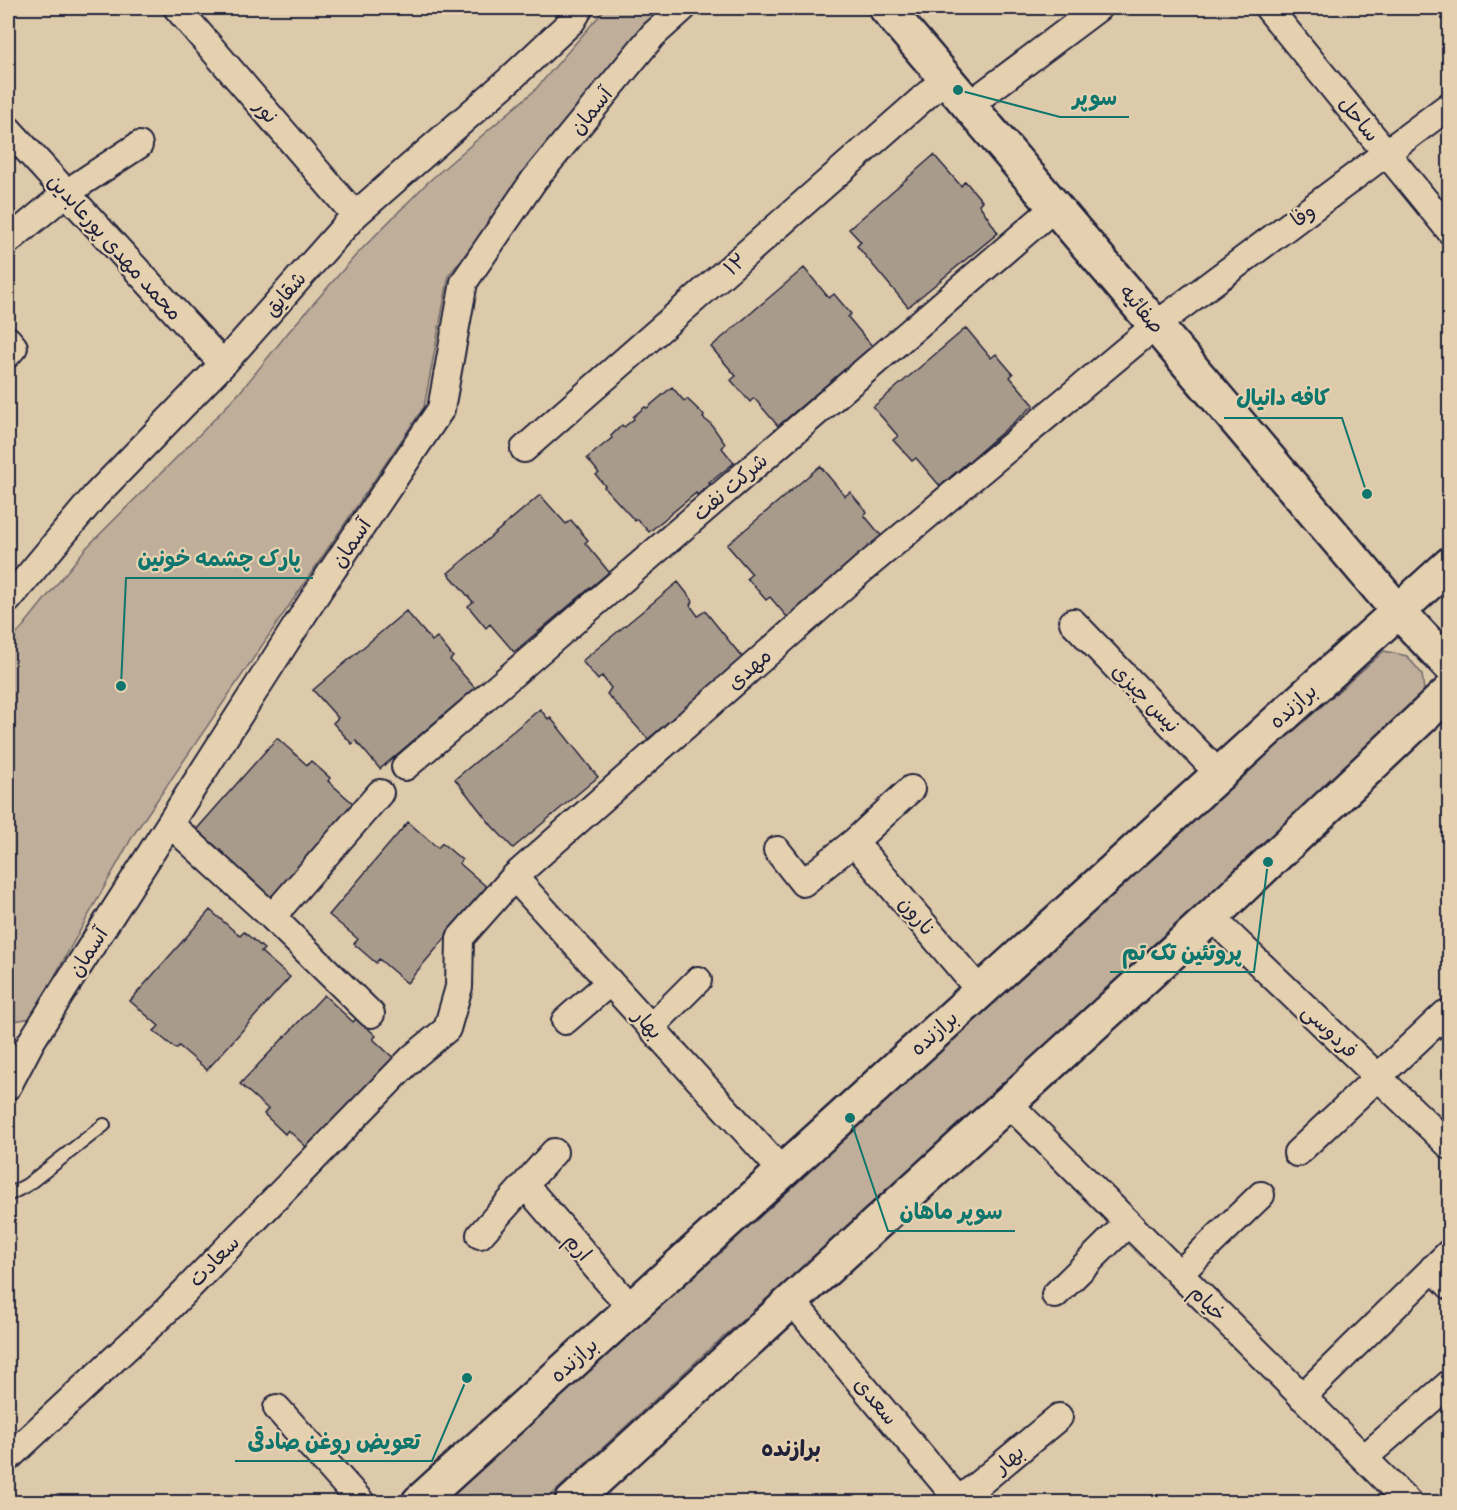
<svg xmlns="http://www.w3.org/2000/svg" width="1457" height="1510" viewBox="0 0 1457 1510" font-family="Dekko,'Playpen Sans Arabic',sans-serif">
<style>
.green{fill:#bfae99;stroke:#70686a;stroke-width:1.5}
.building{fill:#a99b8c;stroke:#22223b;stroke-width:1.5}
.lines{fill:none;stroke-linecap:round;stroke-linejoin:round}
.lane-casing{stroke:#22223b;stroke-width:16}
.street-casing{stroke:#22223b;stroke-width:30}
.secondary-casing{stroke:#22223b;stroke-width:38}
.lane{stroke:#e5d1b0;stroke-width:12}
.street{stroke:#e5d1b0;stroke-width:26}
.secondary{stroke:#e5d1b0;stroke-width:33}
.labels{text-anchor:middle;stroke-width:4.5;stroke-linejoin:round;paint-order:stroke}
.street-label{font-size:21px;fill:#22223b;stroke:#e5d1b0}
.neighbourhood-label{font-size:22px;font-weight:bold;fill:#22223b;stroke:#e5d1b0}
.leader{fill:none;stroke:#0f766e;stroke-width:2}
.callout-dot{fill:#0f766e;stroke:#e5d1b0;stroke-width:2}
.callout-label{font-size:22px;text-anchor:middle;font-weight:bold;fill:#0f766e;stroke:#e5d1b0;stroke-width:4.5;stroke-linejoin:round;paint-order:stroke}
</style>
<rect width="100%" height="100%" fill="#ddcaab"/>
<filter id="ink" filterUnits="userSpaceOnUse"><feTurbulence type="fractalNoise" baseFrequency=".0167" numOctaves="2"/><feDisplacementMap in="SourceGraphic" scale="12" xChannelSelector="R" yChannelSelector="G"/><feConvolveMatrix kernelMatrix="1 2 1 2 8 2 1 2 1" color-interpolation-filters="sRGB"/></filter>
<g filter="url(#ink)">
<!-- green -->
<path class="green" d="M606,8H661L449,275L424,407L134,834L31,1018L8,1022V645L86,548L201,433L240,392L291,329L357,254L428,182L534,91Z
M1384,651L1407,656L1422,674L1425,699L1156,942L908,1175L714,1345L544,1502H440L930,1052Z"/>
<!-- building -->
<path class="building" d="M934,155L961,186L965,181L982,201L979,204L998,233L908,307L857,246L861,242L849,229Z
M804,268L829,298L834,294L851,314L848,317L872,346L778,426L754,398L750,402L731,380L736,376L711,347Z
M966,328L991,358L996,354L1013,374L1010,377L1034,405L940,486L916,458L912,461L893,440L898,436L873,407Z
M672,387L684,401L687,399L704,415L703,418L711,424L725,444L722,448L734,463L709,483L711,484L697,495L696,493L649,532L637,519L635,521L604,487L605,486L596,475L599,473L587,458L612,438L611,436L622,425L624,427L634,419L633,417L645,407L647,408Z
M820,466L845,496L850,492L867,512L864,515L888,544L793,624L770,597L766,600L747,578L752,574L727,545Z
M540,495L566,524L571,520L588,540L585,543L609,572L514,652L490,624L486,628L468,606L473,602L448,573Z
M678,582L693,601L690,605L698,616L705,611L746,662L739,663L648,739L607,694L611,688L602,676L598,680L582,661Z
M406,611L432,641L437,637L453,657L450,660L475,688L380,769L356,741L352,744L333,723L338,718L313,690Z
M540,709L548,719L550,717L598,777L513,848L492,826L455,779Z
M277,738L307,765L311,761L330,778L328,781L356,806L273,899L246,874L242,878L221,859L225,854L196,830Z
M408,822L438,848L442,843L462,860L459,863L488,888L407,983L379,959L376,963L354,944L358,939L329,915Z
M210,910L240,936L244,932L264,949L261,952L290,977L207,1070L179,1046L176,1049L154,1031L159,1026L130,1001Z
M324,995L353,1022L357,1018L376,1036L373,1039L401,1065L315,1155L288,1130L285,1134L264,1114L268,1109L240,1084Z"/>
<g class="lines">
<defs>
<path id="lane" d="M8,1195L27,1185L104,1125"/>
<path id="street" d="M177,8L355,215
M1268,8L1450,231
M969,105L1098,8
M8,129L223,364
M8,241L66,193L139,145
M8,340L14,347L8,354
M524,449L946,78
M8,600L95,496L223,364L355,215L508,81L572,21L580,8
M1073,622L1219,774
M405,767L1055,207
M170,824L272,917L371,1014
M854,842L980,991
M777,850L803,883L854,842L911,789
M514,877L782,1171
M272,917L380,793
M1211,917L1450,1146
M565,1021L610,982
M651,1027L698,980
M8,1086L31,1042L64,989L321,587L441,409L464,282L534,180L653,35L683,8
M1008,1103L1408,1502
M1297,1153L1445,1014
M525,1185L631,1308
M480,1235L554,1152
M1433,1268L1450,1286
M1179,1274L1261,1195
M1055,1295L1128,1223
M792,1301L959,1501
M1302,1397L1450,1252
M277,1408L361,1502
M8,1458L167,1310L413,1057L447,1029L459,987L460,938L514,877L863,569L1156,325L1450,105
M1364,1458L1450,1383
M957,1502L1059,1417"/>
<path id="secondary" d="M886,8L1398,611L1450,666
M419,1502L1450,564
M572,1502L1211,917L1450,691"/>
</defs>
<!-- lane casing -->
<use href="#lane" class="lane-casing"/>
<!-- street casing -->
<use href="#street" class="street-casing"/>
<!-- secondary casing -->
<use href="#secondary" class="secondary-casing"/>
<!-- lane -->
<use href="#lane" class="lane"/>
<!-- street -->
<use href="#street" class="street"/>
<!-- secondary -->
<use href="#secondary" class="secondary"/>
</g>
</g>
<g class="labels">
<!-- street labels -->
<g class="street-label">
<text transform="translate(266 111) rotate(49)" y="7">نور</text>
<text transform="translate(591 111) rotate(-51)" y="7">آسمان</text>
<text transform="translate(1359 119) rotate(51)" y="7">ساحل</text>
<text transform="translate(1303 215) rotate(-37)" y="7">وفا</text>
<text transform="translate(115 247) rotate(48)" y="7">محمد مهدی پورعابدین</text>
<text transform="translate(735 264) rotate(-41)" y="7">۱۲</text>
<text transform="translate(285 294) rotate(-49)" y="7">شقایق</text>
<text transform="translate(1142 309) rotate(50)" y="7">صفائیه</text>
<text transform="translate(730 487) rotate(-41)" y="7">شرکت نفت</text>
<text transform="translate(351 543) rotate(-56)" y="7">آسمان</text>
<text transform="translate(749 669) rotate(-41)" y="7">مهدی</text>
<text transform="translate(1146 698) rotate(46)" y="7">نیس چیزی</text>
<text transform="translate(1293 706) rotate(-42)" y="7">برازنده</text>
<text transform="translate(917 916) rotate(50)" y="7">نارون</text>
<text transform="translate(88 952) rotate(-57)" y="7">آسمان</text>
<text transform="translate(648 1024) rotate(48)" y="7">بهار</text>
<text transform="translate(1330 1031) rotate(44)" y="7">فردوسی</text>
<text transform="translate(934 1033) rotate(-42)" y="7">برازنده</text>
<text transform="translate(578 1247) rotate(49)" y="7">ارم</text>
<text transform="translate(214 1261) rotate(-46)" y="7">سعادت</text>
<text transform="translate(1208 1303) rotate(45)" y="7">خیام</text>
<text transform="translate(574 1360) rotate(-42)" y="7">برازنده</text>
<text transform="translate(876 1401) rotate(50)" y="7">سعدی</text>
<text transform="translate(1009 1459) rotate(-40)" y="7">بهار</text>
</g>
<!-- neighbourhood labels -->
<g class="neighbourhood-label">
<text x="791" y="1456">برازنده</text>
</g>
</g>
<!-- callouts -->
<path class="leader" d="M958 90L1060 117H1129M1367 494L1342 418H1224M121 686L126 578H313M1268 862L1254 972H1110M850 1118L888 1231H1015M467 1378L432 1461H235"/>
<g class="callout-dot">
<circle cx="958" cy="90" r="6"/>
<circle cx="1367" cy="494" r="6"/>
<circle cx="121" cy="686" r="6"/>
<circle cx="1268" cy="862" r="6"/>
<circle cx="850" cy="1118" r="6"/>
<circle cx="467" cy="1378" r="6"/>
</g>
<g class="callout-label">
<text x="1095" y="105">سوپر</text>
<text x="1283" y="405">کافه دانیال</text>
<text x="219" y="566">پارک چشمه خونین</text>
<text x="1182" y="960">پروتئین تک تم</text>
<text x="951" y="1219">سوپر ماهان</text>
<text x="334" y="1449">تعویض روغن صادقی</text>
</g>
<!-- margin -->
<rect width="1457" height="1510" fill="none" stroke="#e5d1b0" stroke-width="30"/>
<rect x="15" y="15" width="1427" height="1480" fill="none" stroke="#22223b" stroke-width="2" filter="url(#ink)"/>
</svg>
